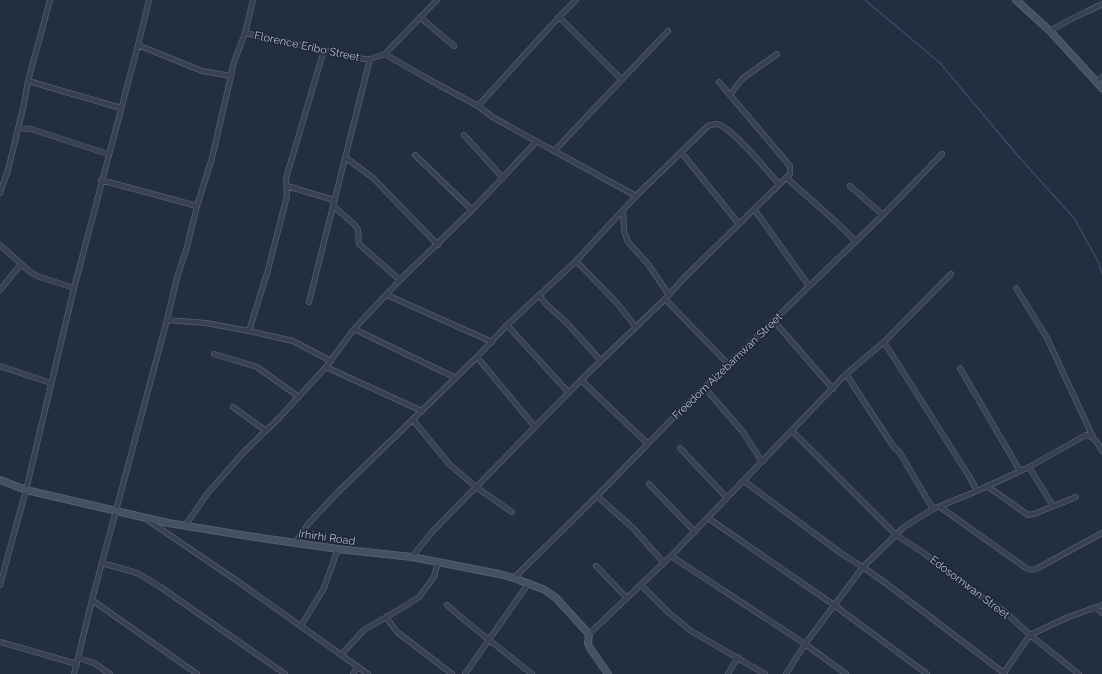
<svg xmlns="http://www.w3.org/2000/svg" width="1102" height="674" viewBox="0 0 1102 674" font-family="Raleway,sans-serif">
<style>
.lines{fill:none;stroke-linecap:round;stroke-linejoin:round}
.stream{stroke:#354a68;stroke-width:1.5}
.street-casing{stroke:#555f6e;stroke-width:6}
.secondary-casing{stroke:#555f6e;stroke-width:8}
.street{stroke:#374150;stroke-width:4.5}
.secondary{stroke:#455063;stroke-width:6}
.labels{text-anchor:middle;stroke-width:3;stroke-linejoin:round;paint-order:stroke}
.street-label{font-size:11px;fill:#b3bccb;stroke:#1c2635}
</style>
<rect width="100%" height="100%" fill="#232f40"/>
<g class="lines">
<!-- stream -->
<path class="stream" d="M865,0L940,63L1018,156L1074,218L1099,263L1102,274"/>
<defs>
<path id="street" d="M420,17L454,46
M559,17L621,79
M1050,31C1067,20 1085,13 1102,4
M245,33L364,59H370L385,54L428,79L478,106L494,118L636,196
M138,45L202,71L231,76L233,65L245,33L253,0
M385,54L437,0
M370,59L333,206L355,225L358,230L359,244L400,280
M28,81L121,108
M1096,82L1102,77
M730,95L742,79L777,54
M478,106L559,17L576,0
M18,128L31,129L108,154
M464,135L503,178
M554,151L668,31
M681,152L739,224
M415,155L472,210
M345,157L373,178L438,245
M787,178C809,199 834,218 855,241
M101,180L197,206
M287,186L334,200
M850,186L883,215
M0,193L8,170L24,104L28,81L50,0
M754,209L809,286
M623,210L624,231L628,242L648,264L669,295
M0,245L29,271L37,276L74,288
M576,261L616,302L636,327
M1016,288L1047,338L1093,437
M0,290L21,264
M387,295L492,342
M539,295L546,304L568,324L601,361
M665,299L728,364
M309,302L333,206
M167,320L206,323L249,331L293,341L331,361
M774,321L833,389
M507,325L569,393
M354,329L456,378
M249,331L268,270L287,196L286,179L289,168L324,50
M884,342L969,476L977,491
M214,354L257,367L299,397
M477,357L535,427
M0,366L51,383
M326,367L422,411
M960,368L1020,471
M846,374L893,446L900,453L933,509
M581,380L648,444
M705,388L743,432L762,462
M233,407L266,431
M413,420L450,465L476,487L512,512
M792,431L896,535L924,553L951,575L976,593L1004,611L1030,635L1079,674
M680,448L727,498
M1029,467L1053,506
M744,481L842,554L863,567L887,584L1005,674
M649,484L695,532
M987,486L1028,515L1034,514L1076,497
M597,496L633,528L664,563
M940,507L1026,568L1032,570L1038,568L1102,533
M708,518L834,605L927,674
M146,519L243,585L368,674
M185,526L207,494L243,453L279,418L326,367L354,329L400,280L472,210L536,142
M295,543L309,523L338,492L477,357L507,325L576,261L636,196L708,126C711,125 713,124 717,124C733,128 767,171 779,184
M671,556L805,644L846,674
M412,557L432,532L581,380L665,299L684,278L790,174V166L719,82
M102,563L137,573L159,586L285,674
M596,566L627,598
M514,578L597,496L676,415L883,215L942,154
M0,585L26,490L74,288L138,45L149,0
M641,585L668,612L691,631L765,674
M92,600L197,674
M447,605L463,619L532,674
M1096,608L1102,613
M386,617L397,632L452,674
M301,626L324,588L338,549
M589,634L671,556L846,374L884,342L951,274
M0,642L77,664
M341,655L364,630L402,608L419,597L434,577L438,561
M78,658L94,663L110,674
M74,674L92,600L167,320L177,278L187,247L197,206L212,158L231,76
M353,674L358,667
M465,674L528,584
M728,674L738,657
M786,674L805,644L863,567L904,527L933,509L977,491L1029,467L1086,435C1095,437 1098,443 1102,451
M1003,674L1030,635L1066,618L1102,605"/>
<path id="secondary" d="M1016,0L1050,31L1102,88
M0,480L26,490L168,523L261,538L338,549L412,557L499,574L514,578L545,590L556,598L589,634L588,643L590,648L608,674"/>
</defs>
<!-- street casing -->
<use href="#street" class="street-casing"/>
<!-- secondary casing -->
<use href="#secondary" class="secondary-casing"/>
<!-- street -->
<use href="#street" class="street"/>
<!-- secondary -->
<use href="#secondary" class="secondary"/>
</g>
<g class="labels">
<!-- street labels -->
<g class="street-label">
<text transform="translate(307 46) rotate(12)" y="4">Florence Eribo Street</text>
<text transform="translate(727 366) rotate(-44)" y="4">Freedom Aizebamwan Street</text>
<text transform="translate(327 537) rotate(8)" y="4">Irhirhi Road</text>
<text transform="translate(970 587) rotate(37)" y="4">Edosomwan Street</text>
</g>
</g>
</svg>
